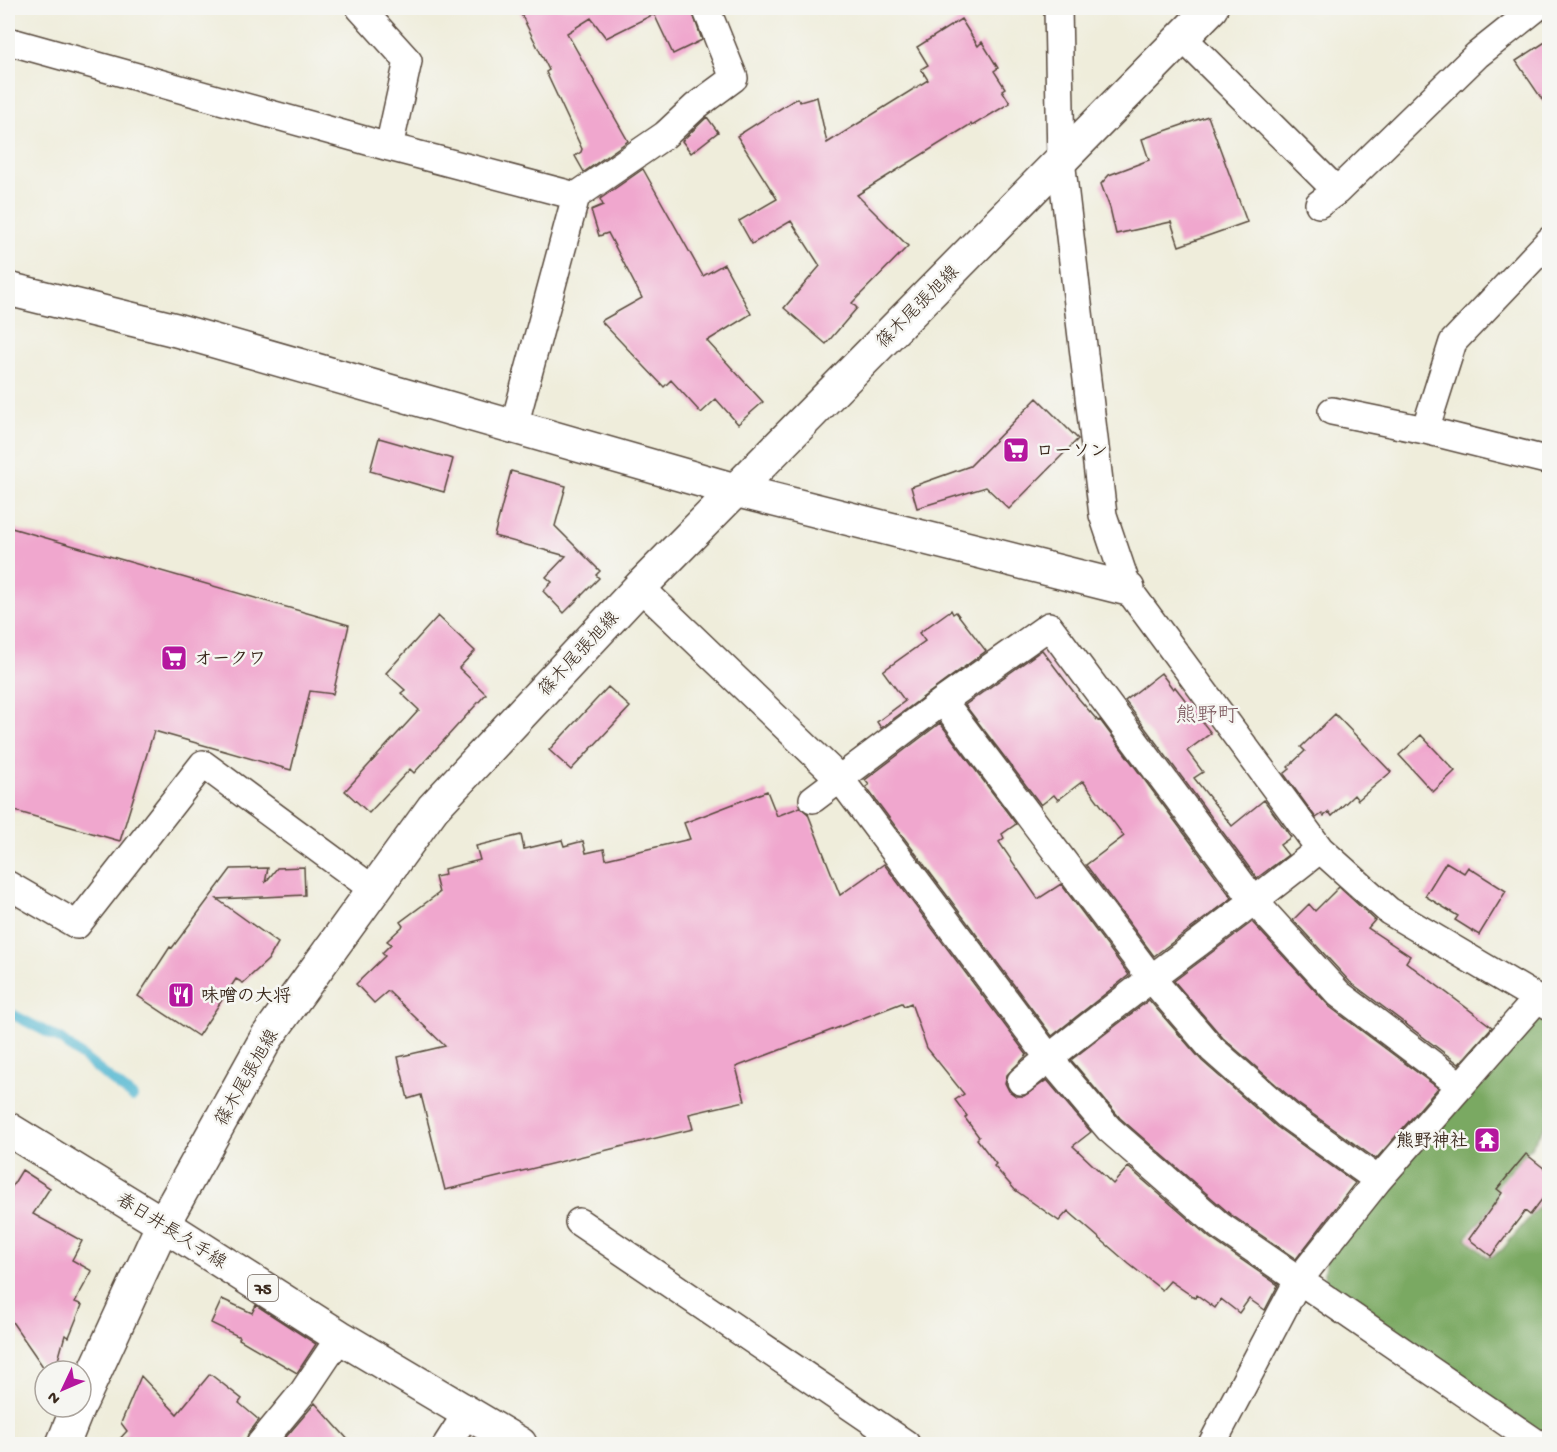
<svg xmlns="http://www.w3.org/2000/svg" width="1557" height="1452" viewBox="0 0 1557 1452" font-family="'Gochi Hand','Klee One',sans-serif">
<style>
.forest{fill:#7aa962;stroke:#5a6a40;stroke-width:1.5}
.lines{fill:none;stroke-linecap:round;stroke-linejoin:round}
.stream{stroke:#52b7d1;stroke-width:10}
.building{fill:#f0a7ce}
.minor-casing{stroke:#56473a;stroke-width:30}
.tertiary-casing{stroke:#56473a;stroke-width:36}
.secondary-casing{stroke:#56473a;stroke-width:36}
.primary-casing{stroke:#56473a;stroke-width:36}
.minor{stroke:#fff;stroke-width:27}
.tertiary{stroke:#fff;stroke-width:33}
.secondary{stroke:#fff;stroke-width:33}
.primary{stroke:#fff;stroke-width:33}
.labels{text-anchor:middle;stroke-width:5;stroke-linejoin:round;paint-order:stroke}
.shield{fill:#f6f6f2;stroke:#73675e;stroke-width:1.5}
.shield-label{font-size:16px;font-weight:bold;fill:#3b2a1e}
.street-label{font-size:18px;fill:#3b2a1e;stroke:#f6f6f2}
.poi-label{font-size:18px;font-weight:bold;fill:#3b2a1e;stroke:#f6f6f2;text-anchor:start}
.quarter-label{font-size:21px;fill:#7a565c;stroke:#f6f6f2}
</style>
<rect width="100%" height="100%" fill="#f6f6f2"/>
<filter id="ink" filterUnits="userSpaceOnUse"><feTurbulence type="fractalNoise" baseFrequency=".0167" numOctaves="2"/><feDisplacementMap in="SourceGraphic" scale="12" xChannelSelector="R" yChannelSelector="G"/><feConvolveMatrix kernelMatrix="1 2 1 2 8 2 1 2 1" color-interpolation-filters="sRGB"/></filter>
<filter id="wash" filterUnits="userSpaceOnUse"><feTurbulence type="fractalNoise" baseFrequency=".008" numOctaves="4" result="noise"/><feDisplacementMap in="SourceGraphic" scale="24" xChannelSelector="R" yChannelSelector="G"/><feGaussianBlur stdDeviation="1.35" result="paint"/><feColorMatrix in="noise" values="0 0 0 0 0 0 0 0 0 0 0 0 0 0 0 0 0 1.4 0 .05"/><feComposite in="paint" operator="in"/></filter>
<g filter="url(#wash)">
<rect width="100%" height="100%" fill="#efeddb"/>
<!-- forest -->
<path class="forest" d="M1540,1017L1549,1020V1119L1531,1147L1496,1186V1202L1466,1238L1487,1257H1491L1502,1250L1549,1194V1438L1336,1292C1323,1279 1321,1276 1327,1258L1531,1019Z"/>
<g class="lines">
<!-- stream -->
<path class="stream" d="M8,1012L60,1039L133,1097"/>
</g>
<g id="blocks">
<!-- building -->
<path class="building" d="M518,8H691L702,40L673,54L654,14L606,38L591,18L567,33L628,141L584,172L575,156L581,152L582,149L546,72L549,70Z
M961,19L978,46L982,42L998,68L994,71L1005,88L1002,90L1010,103L972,126L971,124L857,195L908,246L852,303L857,308L826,344L784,308L820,266L791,221L752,244L739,221L777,199L737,136L797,98L800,102L817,97L827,143L928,80L921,69L928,65L917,47Z
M1550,39V111L1516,61Z
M1208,116L1247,222L1179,246L1171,222L1116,234L1110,208L1101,184L1109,175L1149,160L1142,139Z
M707,117L718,132L691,153L682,141Z
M643,169L703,276L724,264L751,314L707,341L763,402L738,424L716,399L701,413L671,380L664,387L601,321L642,298L608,233L599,236L591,210L603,205L600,199Z
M1037,398L1078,439L1009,509L986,487L917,508L911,487L970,466Z
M379,438L453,459L444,492L370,471Z
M511,471L566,486L555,526L600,571L596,575L599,578L564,613L543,591L552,582L546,577L566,556L494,536Z
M8,527L349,625L333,694L310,691L291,770L154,731L120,841L8,809Z
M951,610L953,614L956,612L986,651L881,728L877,722L905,701L883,671L925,641L919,633Z
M438,616L475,651L459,668L486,694L414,773L410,769L369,813L345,791L419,710L401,693L405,690L386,673Z
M1042,650L1079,699L1098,721L1100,720L1232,898L1154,956L1086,865L1124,836L1083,781L1058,800L1054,795L1041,805L965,705Z
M1161,673L1173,689L1175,687L1211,733L1187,751L1203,772L1194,778L1232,826L1264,800L1291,837L1280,845L1288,855L1257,878L1125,701Z
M608,687L630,707L571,770L549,750Z
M1335,714L1391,772L1358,800L1354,795L1332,816L1329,812L1324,816L1322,814L1316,818L1284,774L1290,769L1288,767L1305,751L1301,747Z
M940,723L1016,824L1002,834L1004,838L999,842L1038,899L1061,884L1129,975L1052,1036L866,787L869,785L865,780Z
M1421,735L1455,771L1433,792L1399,755Z
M767,791L777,816L800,807L808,814L840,895L884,864L1027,1055L1007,1075L1005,1083L1009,1091L1016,1096H1024L1047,1080L1091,1132L1073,1146L1113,1184L1128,1167L1210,1238L1278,1285L1265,1310L1249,1299L1239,1313L1221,1299L1215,1308L1197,1295L1195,1298L1170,1281L1162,1290L1129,1264L1068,1211L1059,1221L1015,1190L994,1166L996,1164L977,1139L979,1137L965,1118L967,1116L955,1100L964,1094L927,1048L911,1003L904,1006L902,1003L736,1067L745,1101L689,1114L693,1129L445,1190L421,1095L408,1099L398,1057L445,1046L388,991L374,1003L356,984L385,956L382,953L391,944L387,941L403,926L400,922L439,893L435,877L445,875L444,869L480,860L476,846L521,835L524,849L562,840L564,846L583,841L586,853L604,849L606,859L690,839L684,823Z
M1446,862L1464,873L1468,867L1506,891L1479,935L1455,920L1458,916L1425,896Z
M304,867L305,895L217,899L278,943L268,960L243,983L236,979L198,1036L138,996L170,947L172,948L231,869L268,868L265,883L277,868Z
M1339,887L1375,920L1368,928L1410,956L1406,962L1492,1027L1459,1064L1350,982L1293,920L1309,904L1315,911Z
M1252,922L1330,1007L1438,1088L1376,1159L1297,1103L1223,1038L1174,981Z
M1149,1000L1202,1061L1277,1127L1355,1183L1296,1259L1230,1214L1120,1118L1071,1060Z
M1526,1154L1550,1173V1189L1530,1215L1525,1211L1491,1256L1469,1239L1502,1193L1497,1189Z
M22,1170L50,1188L33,1214L82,1241L72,1260L92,1271L75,1302L82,1305L69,1337L65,1335L55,1371H46L8,1316V1193Z
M222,1299L252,1313L256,1305L316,1344L297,1373L239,1339L240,1337L211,1323Z
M210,1374L242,1399L239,1403L259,1420L248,1434L245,1444H115L127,1431L121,1423L141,1376L177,1414Z
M315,1403L352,1444H280Z"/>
</g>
</g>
<g filter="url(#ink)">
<use href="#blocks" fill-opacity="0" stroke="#56473a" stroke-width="1.5"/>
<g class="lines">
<defs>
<path id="minor" d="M360,8L408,61L389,147L576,196L514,426
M1058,8L1061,160L1103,515L1128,589L1320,849L1389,911L1550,1006
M1182,37L1337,191
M8,41L389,147
M576,196L665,135L696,106L734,78L706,8
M1319,204L1337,191L1477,55L1536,8
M1332,411L1425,430L1550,461
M1425,430L1453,342L1550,240
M640,587L841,780L1049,1058L1109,1129L1220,1226L1538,1444
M943,701L1151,978L1212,1049L1287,1115L1378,1180
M813,799L943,701L1049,626L1255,902L1339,994L1461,1086
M8,885L77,925L203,764L374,890
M1021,1081C1118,1000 1222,928 1320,849
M579,1222L906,1444
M260,1444L303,1392L340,1337
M447,1444L467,1413
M1212,1444L1298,1281L1378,1180L1537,999"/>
<path id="tertiary" d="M8,289L176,330L735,490L1128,589"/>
<path id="secondary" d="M81,1402L163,1224L267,1037L433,808L640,587L1211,8
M63,1444L78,1407"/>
<path id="primary" d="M8,1129L163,1224L340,1337L520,1444"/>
</defs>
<!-- minor casing -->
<use href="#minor" class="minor-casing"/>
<!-- tertiary casing -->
<use href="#tertiary" class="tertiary-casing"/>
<!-- secondary casing -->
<use href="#secondary" class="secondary-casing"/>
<!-- primary casing -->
<use href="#primary" class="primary-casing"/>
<!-- minor -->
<use href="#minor" class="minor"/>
<!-- tertiary -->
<use href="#tertiary" class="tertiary"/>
<!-- secondary -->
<use href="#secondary" class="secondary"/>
<!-- primary -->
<use href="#primary" class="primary"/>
</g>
</g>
<!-- icons -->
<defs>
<symbol id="supermarket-square" viewBox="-11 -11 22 22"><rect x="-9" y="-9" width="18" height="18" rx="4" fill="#b5179e" stroke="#f6f6f2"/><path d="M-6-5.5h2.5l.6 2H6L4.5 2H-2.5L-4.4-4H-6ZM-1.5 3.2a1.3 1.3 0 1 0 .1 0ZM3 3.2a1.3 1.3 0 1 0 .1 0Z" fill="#fff"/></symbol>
<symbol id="restaurant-square" viewBox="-11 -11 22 22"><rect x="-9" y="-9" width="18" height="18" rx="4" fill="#b5179e" stroke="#f6f6f2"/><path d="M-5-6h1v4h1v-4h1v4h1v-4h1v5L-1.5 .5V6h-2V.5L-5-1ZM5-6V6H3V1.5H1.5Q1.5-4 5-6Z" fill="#fff"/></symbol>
<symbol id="temple-square" viewBox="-11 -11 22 22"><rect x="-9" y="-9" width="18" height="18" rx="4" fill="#b5179e" stroke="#f6f6f2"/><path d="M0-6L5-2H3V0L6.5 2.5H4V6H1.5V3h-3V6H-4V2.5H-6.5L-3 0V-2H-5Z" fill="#fff"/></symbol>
</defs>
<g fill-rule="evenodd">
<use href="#supermarket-square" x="1001" y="435" width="30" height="30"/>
<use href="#supermarket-square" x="159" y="643" width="30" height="30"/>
<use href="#restaurant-square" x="166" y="980" width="30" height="30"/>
<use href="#temple-square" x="1472" y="1125" width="30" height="30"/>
</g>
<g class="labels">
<!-- shield labels -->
<rect class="shield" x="248" y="1275" width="30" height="26" rx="4.5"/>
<g class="shield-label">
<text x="263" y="1294">75</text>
</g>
<!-- street labels -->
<g class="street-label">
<text transform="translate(917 306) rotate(-45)" y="6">篠木尾張旭線</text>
<text transform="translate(578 653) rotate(-47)" y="6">篠木尾張旭線</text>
<text transform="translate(246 1077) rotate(-60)" y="6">篠木尾張旭線</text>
<text transform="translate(172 1230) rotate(32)" y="6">春日井長久手線</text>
</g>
<!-- poi labels -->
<g class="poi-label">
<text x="1036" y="456">ローソン</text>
<text x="194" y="664">オークワ</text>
<text x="201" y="1001">味噌の大将</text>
<text x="1468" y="1146" text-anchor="end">熊野神社</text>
</g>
<!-- quarter labels -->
<g class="quarter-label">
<text x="1207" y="721">熊野町</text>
</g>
</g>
<!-- margin -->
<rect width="1557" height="1452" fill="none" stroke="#f6f6f2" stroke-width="30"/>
<!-- north arrow -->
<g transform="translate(63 1389) rotate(226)"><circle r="28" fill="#f6f6f2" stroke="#aba49d" stroke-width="1.5"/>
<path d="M0-4.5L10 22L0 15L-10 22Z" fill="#b5179e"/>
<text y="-9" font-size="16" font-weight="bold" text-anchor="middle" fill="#3b2a1e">N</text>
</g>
</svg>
